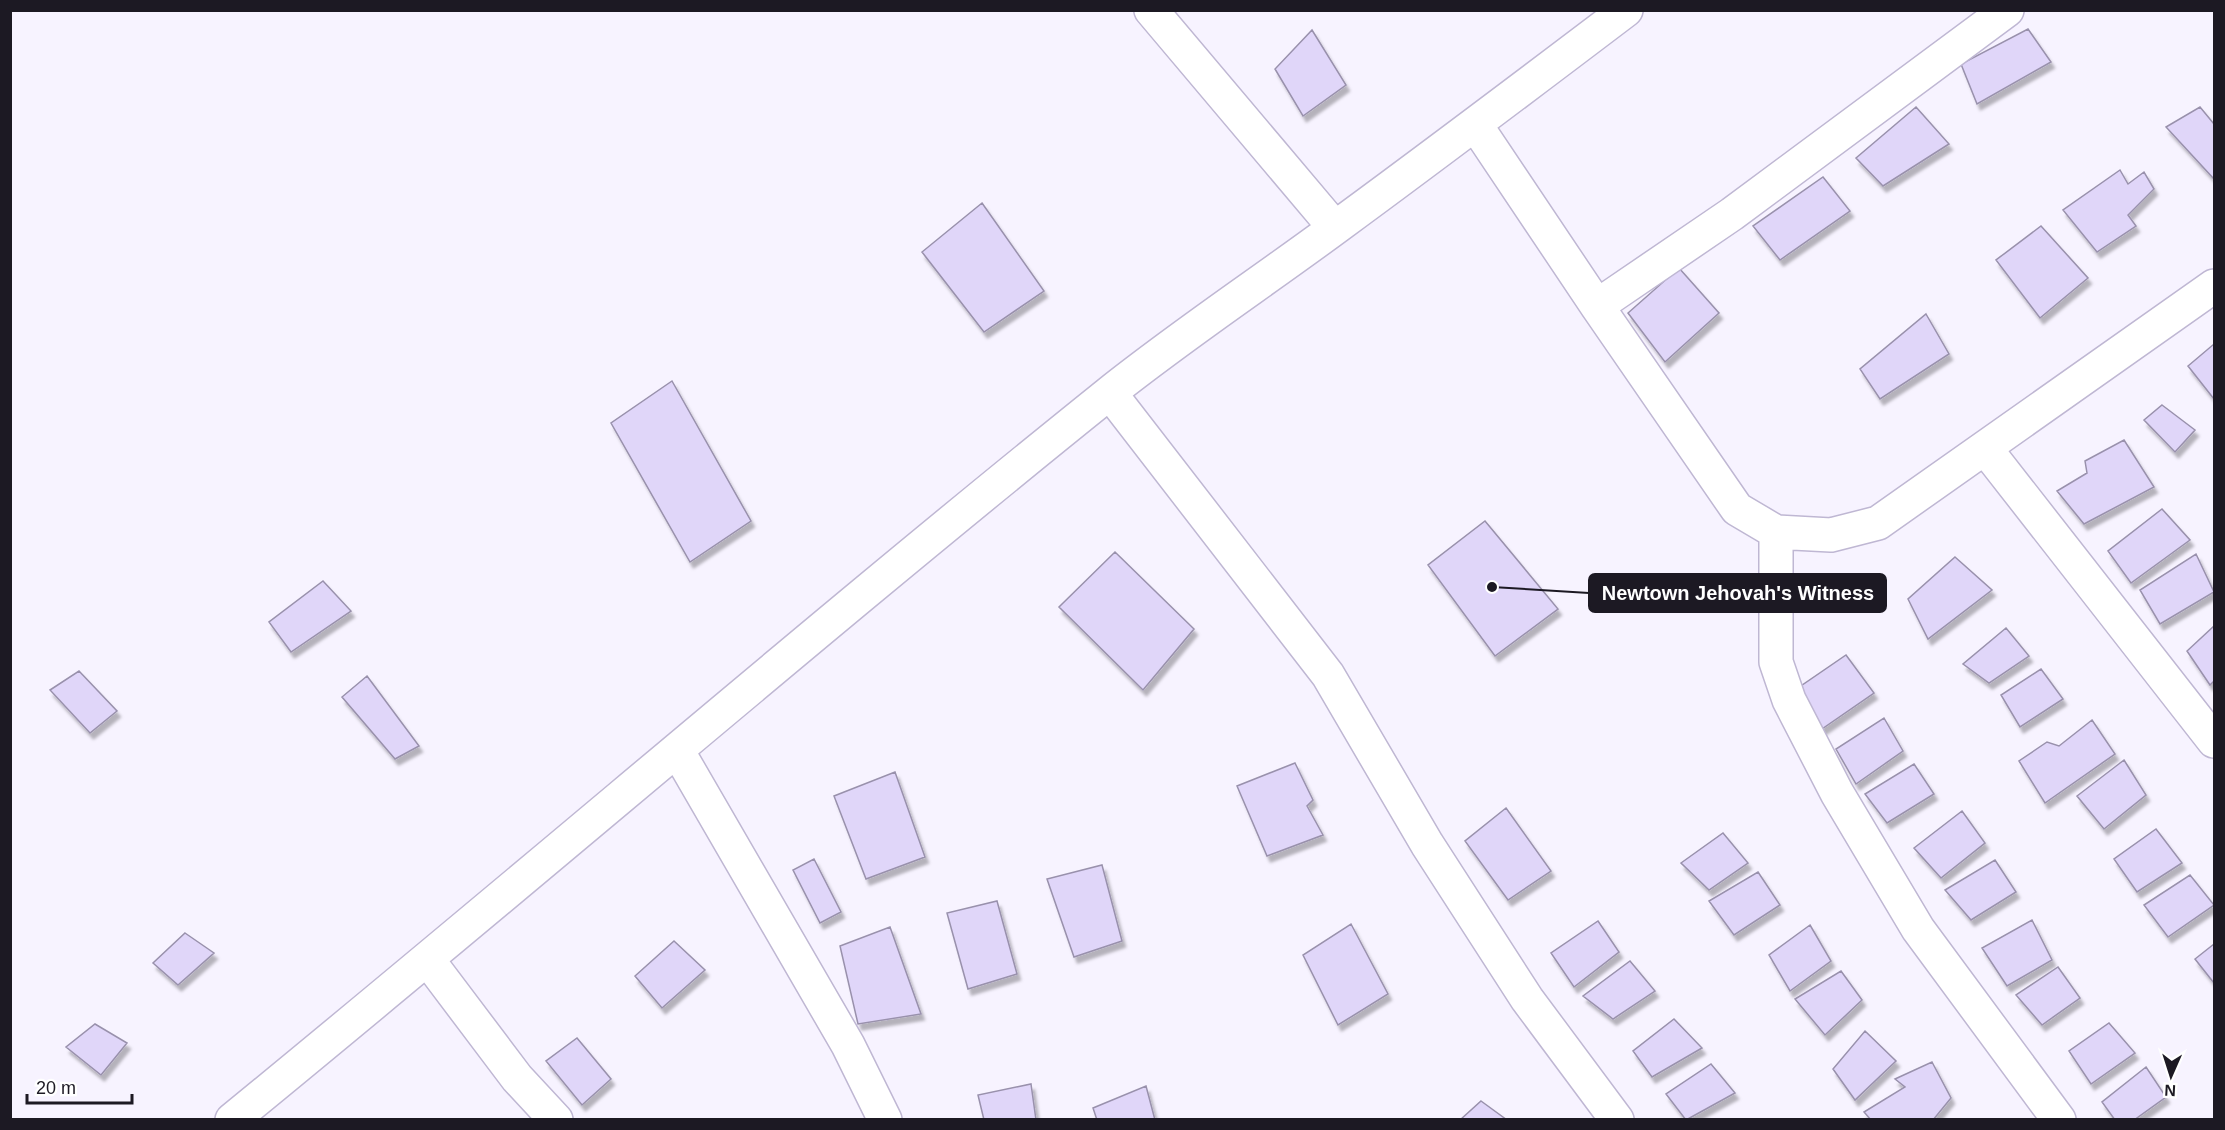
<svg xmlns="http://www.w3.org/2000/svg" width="2225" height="1130" viewBox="0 0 2225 1130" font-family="Arial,sans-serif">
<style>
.building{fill:#e0d6f9;stroke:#9991ac;stroke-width:1.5;filter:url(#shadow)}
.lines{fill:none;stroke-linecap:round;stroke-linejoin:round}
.minor-casing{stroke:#bfb7d3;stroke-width:36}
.minor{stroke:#fff;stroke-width:33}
.leader{fill:none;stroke:#1c1923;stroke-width:2}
.callout-dot{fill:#1c1923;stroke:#fff;stroke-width:2}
.callout{fill:#1c1923;stroke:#1c1923;stroke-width:2}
.callout-label{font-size:20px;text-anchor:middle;font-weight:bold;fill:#fff}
</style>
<defs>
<filter id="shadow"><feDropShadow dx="3.5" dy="6" stdDeviation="1.5" flood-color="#0004"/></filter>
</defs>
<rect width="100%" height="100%" fill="#f7f3ff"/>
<!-- building -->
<path class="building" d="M2028,29L2051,62L1977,104L1961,64Z
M1312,30L1346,85L1303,116L1275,69Z
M1916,107L1949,144L1883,186L1856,158Z
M2200,107L2214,124V179L2166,127Z
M2120,170L2128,184L2144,172L2154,189L2128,215L2136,226L2097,252L2063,210Z
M1823,177L1850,211L1780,260L1753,226Z
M982,203L1044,291L984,332L922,252Z
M2041,226L2088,278L2040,318L1996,260Z
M1679,268L1719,313L1665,362L1628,313Z
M1926,314L1949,354L1880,399L1860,369Z
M2214,344V399L2188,366Z
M672,381L751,521L690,562L611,423Z
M2162,405L2195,430L2175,452L2144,420Z
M2124,440L2154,487L2084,524L2057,491L2087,473L2085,461Z
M2162,509L2190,540L2131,583L2108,551Z
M1485,521L1558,609L1495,656L1428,565Z
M1115,552L1194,629L1143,690L1059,607Z
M2196,554L2214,592L2160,624L2140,590Z
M1955,557L1992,590L1928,639L1908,599Z
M323,581L351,611L291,652L269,622Z
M2214,626V681L2210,685L2187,651Z
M2006,628L2029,656L1989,683L1963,664Z
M1846,655L1874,693L1819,731L1795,690Z
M2041,669L2063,699L2020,727L2001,695Z
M79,671L117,711L90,733L50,690Z
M367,676L419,746L395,759L342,697Z
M1884,718L1903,751L1856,784L1836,749Z
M2092,720L2115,754L2045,803L2019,761L2047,742L2059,746Z
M2124,760L2146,795L2104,829L2077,796Z
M1295,763L1313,800L1307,806L1323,835L1267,856L1237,786Z
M1914,764L1934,794L1887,823L1865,794Z
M895,772L925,857L866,879L834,796Z
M1506,808L1551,871L1508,900L1465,841Z
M1962,811L1985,843L1941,878L1914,848Z
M2156,829L2182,863L2137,892L2114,859Z
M1723,833L1748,863L1709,890L1681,863Z
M814,859L841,912L820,923L793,870Z
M1995,860L2016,892L1971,920L1945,890Z
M1102,865L1122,941L1074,957L1047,879Z
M1758,872L1780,905L1734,935L1709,901Z
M2190,875L2214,905L2168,937L2144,905Z
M997,901L1017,974L968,989L947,913Z
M2032,920L2052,960L2007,986L1982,948Z
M1598,921L1619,952L1574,987L1551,953Z
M1351,924L1388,994L1338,1025L1303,955Z
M1810,925L1831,961L1790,991L1769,955Z
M890,927L921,1014L858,1024L840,946Z
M185,933L214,953L178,985L153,963Z
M674,941L705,970L662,1008L635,976Z
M2214,944V983L2195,959Z
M1630,961L1655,991L1613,1019L1583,996Z
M2058,967L2080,998L2042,1025L2016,995Z
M1841,971L1862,1000L1825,1035L1795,999Z
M1674,1019L1702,1048L1652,1077L1633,1051Z
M2109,1023L2135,1053L2091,1084L2069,1051Z
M95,1024L127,1043L101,1075L66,1047Z
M1865,1031L1896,1061L1855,1100L1833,1069Z
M577,1038L611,1079L582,1105L546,1061Z
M1932,1062L1951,1098L1933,1120H1871L1864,1112L1905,1087L1895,1079Z
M1711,1064L1735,1093L1686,1120L1666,1094Z
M2146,1067L2166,1097L2134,1120H2115L2102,1102Z
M1031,1084L1036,1120H984L978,1095Z
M1146,1086L1155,1120H1097L1093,1108Z
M1481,1101L1507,1120H1460Z"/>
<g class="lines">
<defs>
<path id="minor" d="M1151,10L1335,228
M1475,124L1597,306L1737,509L1776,532L1831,535L1878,523L2214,286
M1597,306L1732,214L2007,10
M1110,393L1328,675L1427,844L1527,999L1617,1120
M1985,448L2214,741
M1776,532V662L1789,700L1837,793L1918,929L2059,1120
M677,750L848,1045L885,1120
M428,960L517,1078L556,1120
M232,1120C526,880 813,631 1108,394C1183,334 1262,282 1339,225C1436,154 1531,82 1626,10"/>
</defs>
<!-- minor casing -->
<use href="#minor" class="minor-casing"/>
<!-- minor -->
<use href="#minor" class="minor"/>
</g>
<!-- callouts -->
<path class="leader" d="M1492 587L1589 593"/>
<circle class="callout-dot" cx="1492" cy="587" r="6"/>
<rect class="callout" x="1589" y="574" width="297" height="38" rx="6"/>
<g class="callout-label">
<text x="1738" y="600">Newtown Jehovah's Witness</text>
</g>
<!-- border -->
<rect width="2225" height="1130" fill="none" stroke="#1c1923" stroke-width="24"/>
<!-- north arrow -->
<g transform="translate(2171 1076) rotate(183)" stroke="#ffffff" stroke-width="4.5" paint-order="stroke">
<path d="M0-4.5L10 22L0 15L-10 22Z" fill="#1c1923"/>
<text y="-9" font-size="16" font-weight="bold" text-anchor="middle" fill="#1c1923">N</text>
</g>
<!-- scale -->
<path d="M27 1094v9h105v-9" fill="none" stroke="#1c1923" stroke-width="3"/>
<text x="36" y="1094" font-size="18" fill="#1c1923" stroke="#ffffff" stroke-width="4.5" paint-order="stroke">20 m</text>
</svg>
